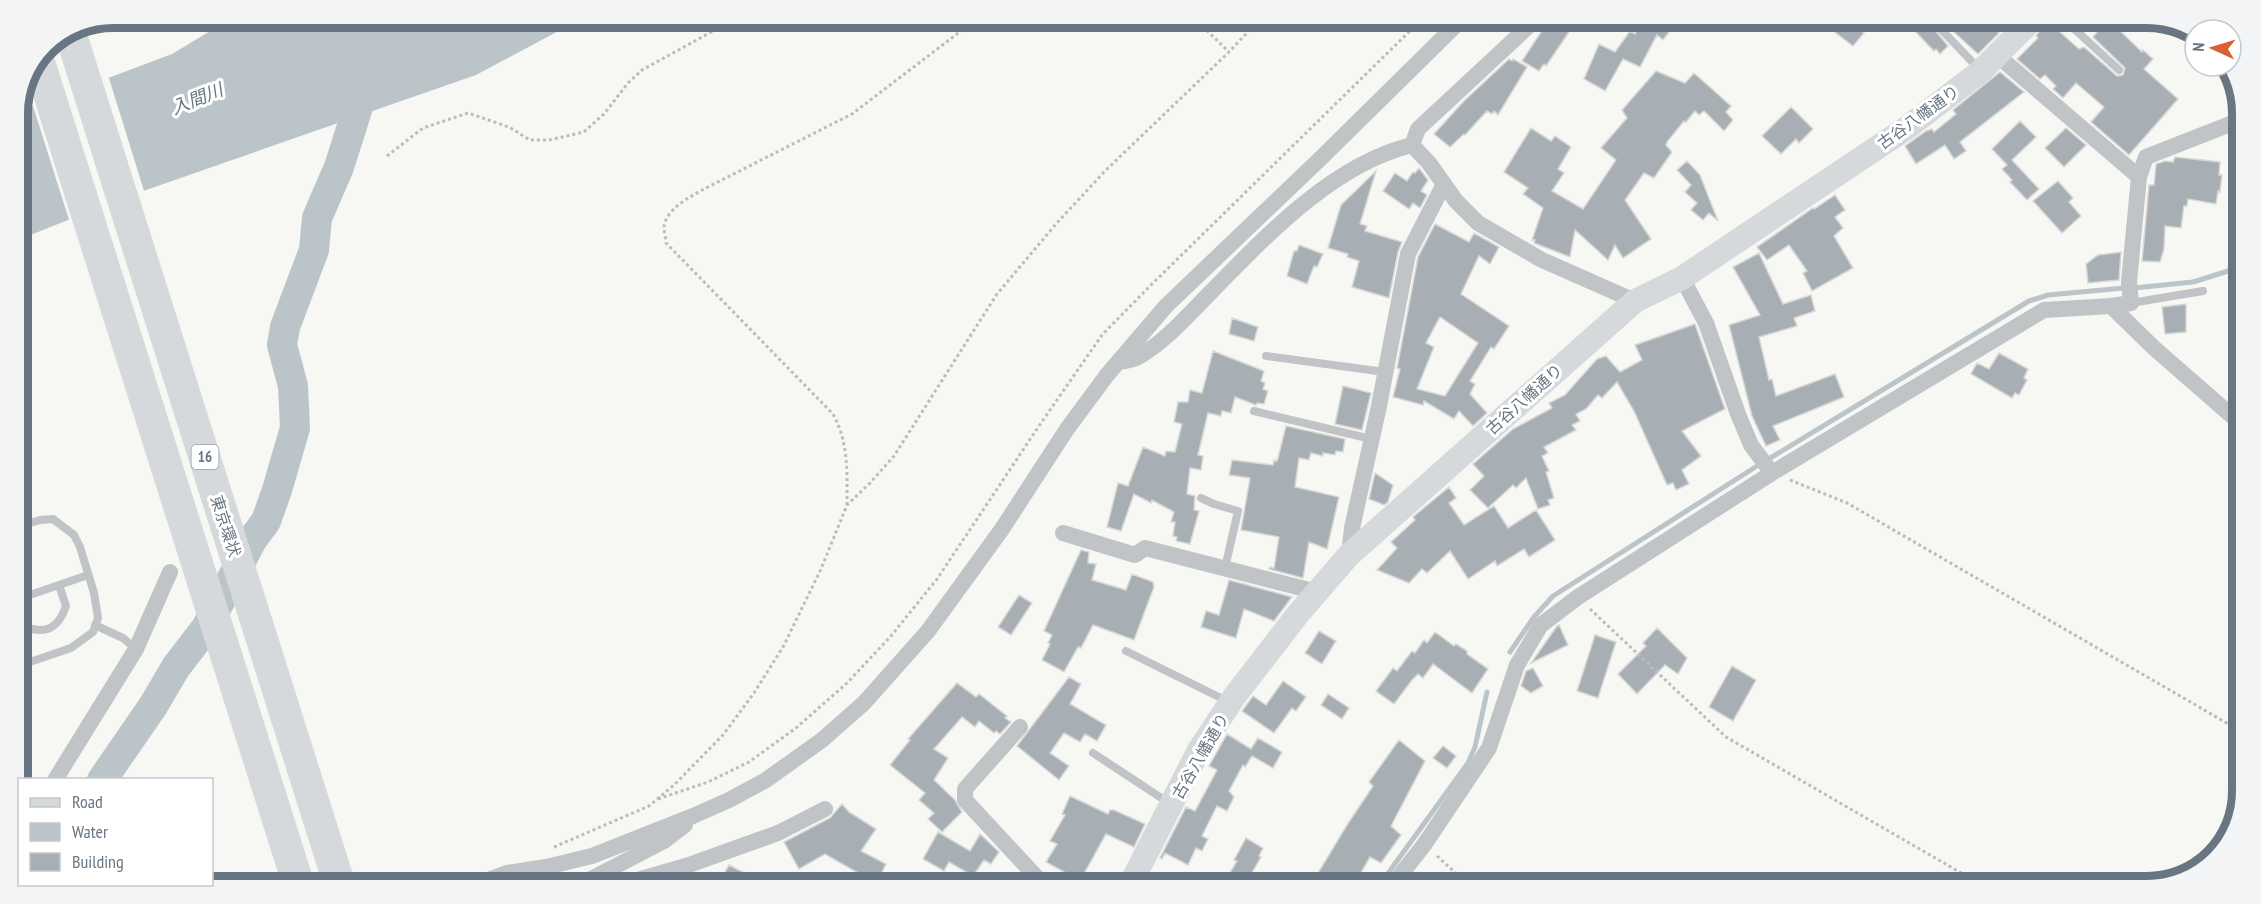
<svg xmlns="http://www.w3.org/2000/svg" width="2261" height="904" viewBox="0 0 2261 904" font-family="'PT Sans Narrow','Noto Sans JP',sans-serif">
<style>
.water{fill:#bbc4c9}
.pier{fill:#f7f7f4}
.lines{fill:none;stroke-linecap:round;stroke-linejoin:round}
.stream{stroke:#bbc4c9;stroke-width:5}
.river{stroke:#bbc4c9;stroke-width:30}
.building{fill:#a8afb4;stroke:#d8d8d6;stroke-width:1.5;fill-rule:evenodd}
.path{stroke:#babdbf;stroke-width:3;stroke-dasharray:3 3;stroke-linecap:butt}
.lane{stroke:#c0c4c7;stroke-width:8}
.street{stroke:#c0c4c7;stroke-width:16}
.secondary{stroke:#d5d9dc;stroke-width:24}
.highway{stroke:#d5d9dc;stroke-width:32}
.labels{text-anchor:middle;stroke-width:6;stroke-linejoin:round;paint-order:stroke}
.shield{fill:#fff;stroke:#959fa8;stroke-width:1.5}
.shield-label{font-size:15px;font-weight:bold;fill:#687683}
.street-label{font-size:16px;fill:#687683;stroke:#fff}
.water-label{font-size:18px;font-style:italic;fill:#63777f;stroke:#fff}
.rim{fill:none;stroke:#687683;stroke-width:8}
</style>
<rect width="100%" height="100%" fill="#f7f7f4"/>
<!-- water -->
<path class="water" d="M232,18L579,20L476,75L123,198L18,240V112L172,54Z"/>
<!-- pier -->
<path class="pier" d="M108,75L145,194L70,223L32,103Z"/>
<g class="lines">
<!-- stream -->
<path class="stream" d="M2134,288L2193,282L2241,267
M1767,460L2029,301L2048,295L2124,288
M1510,652L1534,617L1553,596L1757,466
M1381,883L1468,763L1475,747L1487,692"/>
<!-- river -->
<path class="river" d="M102,780L153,706L176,667L206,628L252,540L266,521L277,490L295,428L293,386L282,345L285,327L314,250L317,218L339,167L360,101L363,78"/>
</g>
<!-- building -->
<path class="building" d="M1547,23H1575L1546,66L1544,64L1539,71L1522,61Z
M1641,23H1676L1663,40L1657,35L1640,67L1623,59L1605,91L1584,79L1599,44L1615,52L1630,31L1635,34Z
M1824,24H1851L1864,33L1853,46Z
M1908,24H1930L1948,46L1940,54L1936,49L1934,51Z
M1945,24H1991L1999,33L1978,54Z
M2044,25H2052L2079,49L2084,47L2117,76L2123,75L2125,68L2093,37L2103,25H2114L2142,52L2143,50L2153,59L2144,69L2178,99L2129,155L2091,122L2104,107L2076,83L2063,98L2053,89L2056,86L2045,75L2040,79L2017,59L2038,38L2036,36Z
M1509,59L1512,61L1513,59L1527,67L1498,115L1494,111L1492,114L1487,111L1465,135L1464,134L1450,147L1434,134L1464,101Z
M1656,71L1685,83L1694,73L1731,106L1726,112L1733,120L1724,131L1704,111L1699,115L1695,111L1686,122L1684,121L1667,142L1666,145L1672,152L1654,178L1644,173L1625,200L1651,239L1623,258L1615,245L1608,260L1575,230L1570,257L1534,243L1535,240H1532L1543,208L1523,194L1528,188L1504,172L1531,128L1551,141L1555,136L1571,147L1558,169L1564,173L1552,191L1583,209L1616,160L1601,148L1627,118L1622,110Z
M2000,72L2024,92L1960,142L1966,151L1954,159L1945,145L1916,164L1905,146L1926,131L1932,129L1934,132L1956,114L1953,110Z
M1791,107L1813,129L1799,143L1796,139L1781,154L1762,136Z
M2020,121L2036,137L2012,160L2039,189L2027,200L2010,182L2012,180L2002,169L2007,165L1992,149Z
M2066,128L2086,145L2064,167L2045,148Z
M2175,157L2220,162L2219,175H2222L2220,192L2218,191L2216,204L2188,199L2187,206H2184L2181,228L2165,226L2164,249L2160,262L2142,261L2149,185H2154L2156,164L2165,161L2173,162Z
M1687,161L1700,175L1718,221L1709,213L1703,220L1691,210L1697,203L1685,192L1691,185L1677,170Z
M1419,168L1428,180L1421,191L1427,195L1420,208L1413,203L1409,209L1383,191L1395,173L1407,181L1413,172L1415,173Z
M1376,171L1360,224L1367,226L1365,231L1402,242L1398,252L1389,298L1352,287L1359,261L1347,257L1348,254L1328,248L1341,205Z
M2058,181L2073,198L2069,202L2081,216L2062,233L2033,201Z
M1835,195L1845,210L1835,217L1843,228L1834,236L1853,268L1812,291L1803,273L1807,271L1789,245L1767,260L1757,247L1813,208L1814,209Z
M1435,224L1469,242L1474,233L1499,247L1490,264L1479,256L1461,294L1509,326L1494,349L1491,347L1470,381L1475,384L1470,394L1487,413L1473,426L1459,411L1454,419L1424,401L1423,405L1393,397L1400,369L1397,368L1418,257ZM1440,317L1478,343L1445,396L1417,389L1434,347L1426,343Z
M1299,245L1323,254L1317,267L1314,266L1307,284L1287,276L1294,251H1297Z
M2121,252L2119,280L2088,283L2086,264L2098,255Z
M1759,253L1783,304L1811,295L1815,311L1794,318L1797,326L1759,337L1769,380L1772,379L1776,396L1835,374L1844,397L1773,426L1780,440L1766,446L1752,416L1729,325L1760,315L1733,267Z
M2186,304V332L2165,334L2162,307Z
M1232,318L1258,327L1254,341L1229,334Z
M1695,324L1725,409L1682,431L1701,456L1682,470L1689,484L1676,490L1673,483L1667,485L1634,411L1617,382L1602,398L1598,395L1586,409L1576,414L1580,421L1572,425L1576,430L1544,447L1548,453L1542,456L1549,471L1546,472L1554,498L1548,500L1550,505L1538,509L1526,478L1516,488L1513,485L1488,508L1470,490L1484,476L1473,464L1513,429L1552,408L1549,403L1565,395L1597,359L1606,356L1620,372L1642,360L1635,345Z
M1213,351L1264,371L1261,381L1265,383L1263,389L1268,391L1264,404L1257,403L1256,405L1235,397L1231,413L1222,411L1221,416L1208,413L1198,455L1203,456L1201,470L1190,468L1187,494L1195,496L1194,510L1199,511L1190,544L1176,541L1177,537L1173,536L1175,522H1171L1174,512L1152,500L1151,503L1134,494L1121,531L1107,527L1118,483L1128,486L1143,447L1165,456L1166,451L1175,452L1182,424L1174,422L1178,402H1188L1190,390L1202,393Z
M1999,353L2028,369L2024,378L2027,380L2019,395L2015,393L2012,398L1971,374L1977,363L1989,369Z
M1343,386L1371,393L1362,430L1335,424Z
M1286,426L1345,439L1343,452L1336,451L1335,455L1323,453V456L1311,453L1309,460L1299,458L1295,487L1339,497L1327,549L1309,542L1303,578L1269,569L1270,567L1274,568L1279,537L1241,530L1250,478L1229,475L1232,460L1273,465L1274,460L1277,461L1278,458Z
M1375,473L1393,485L1388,502L1384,505L1369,499Z
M1449,487L1456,498L1449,503L1464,525L1494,506L1508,528L1536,510L1555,540L1529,557L1524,549L1497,566L1495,561L1468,579L1450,551L1427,573L1422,569L1409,583L1377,570L1397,548L1391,542L1415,520L1413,517Z
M1081,550L1089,552L1088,563L1096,564L1092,580L1126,590L1132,574L1153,582L1154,587L1134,640L1093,625L1081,648L1078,647L1064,672L1042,660L1050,644L1048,643L1052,635L1044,631Z
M1229,580L1292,597L1274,621L1244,609L1236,638L1201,627L1206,611L1219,615Z
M1019,595L1032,603L1011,635L998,627Z
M1559,625L1568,645L1531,663L1557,626Z
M1657,628L1687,658L1678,674L1665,665L1637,694L1618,674L1646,646L1643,643Z
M1319,631L1336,641L1322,664L1305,653Z
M1435,632L1454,646L1456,644L1467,651V654L1488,669L1472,693L1433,664L1423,678L1418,674L1412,680L1394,704L1376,691L1393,668L1397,671L1412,651L1415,653L1424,640L1427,643Z
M1595,635L1616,642L1598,698L1577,691Z
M1732,666L1756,680L1733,721L1709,707Z
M1533,668L1543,686L1531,693L1521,686L1526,671Z
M1069,677L1081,684L1070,704L1106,725L1097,741L1085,734L1080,742L1064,733L1050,753L1069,766L1059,780L1017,746Z
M1283,681L1306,697L1296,711L1292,708L1274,733L1242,711L1253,696L1266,705Z
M957,683L976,697L979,694L1007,716L1005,718L1011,722L1000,734L996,731L994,733L979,721L975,727L962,717L934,749L948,758L934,780L955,800L962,812L942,832L928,819L934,813L919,800L925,793L890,765L910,740L908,739Z
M1328,694L1349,708L1342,719L1321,705Z
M1227,734L1251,749L1258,738L1282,752L1273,768L1252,756L1245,767L1243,765L1229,791L1234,797L1227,811L1217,806L1202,836L1208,839L1202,851L1196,848L1188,865L1165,853L1162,859L1160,858L1186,807L1195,811L1217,770L1209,766Z
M1399,740L1425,761L1391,826L1401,835L1381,863L1370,857L1355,883H1335L1318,873L1347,825L1373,786L1369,782Z
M1443,746L1456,756L1447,768L1433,758Z
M1070,796L1108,814L1110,810H1114L1145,824L1134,847L1106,834L1080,881L1046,862L1057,844L1050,841L1065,815L1062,814Z
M842,804L849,812L876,829L861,851L886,864L877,882H870L859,876L860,874L825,854L799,869L784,842L830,818Z
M938,832L970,851L980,834L999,852L991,864L984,860L973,876L949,862L944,871L923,859Z
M1246,838L1263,848L1259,856L1261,857L1246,883H1224L1237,861L1234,860Z
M729,865L760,881H720Z"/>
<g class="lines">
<!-- path -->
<path class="path" d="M1198,22L1229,52
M387,156L423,128L468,113L509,127L530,140H549L584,132L604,114L628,83L642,70L724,25L742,20
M1790,480L1847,503L2237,729
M847,505C847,473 849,443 833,414L666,243C666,238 664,232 664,228C665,209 690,197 704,189L852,114L974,21
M1590,609L1726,737L1982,885
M658,799L708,782L749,762L796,728L847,683L891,636L937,579L1041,423L1102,335L1150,286L1419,22
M554,847L649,806L674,785L723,735L754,693L783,647L821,569L847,505L870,483L894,456L997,294L1056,224L1105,171L1229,52L1257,22
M1437,856L1468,884"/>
<!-- lane -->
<path class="lane" d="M1936,24L1980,70
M2070,25L2119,70
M2131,303L2203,291
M1266,356L1385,372
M1254,411L1371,439
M1201,498L1214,504L1238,511L1225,568
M18,527L40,520L53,519L74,535L80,547L94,593L98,618L93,632L71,648L18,666
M18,599L88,575
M18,624C42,635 57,632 66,606L59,585
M95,625L123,638L136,649
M1126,651L1227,701
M1093,753L1169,803"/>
<!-- street -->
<path class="street" d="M1998,56L2139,177
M1412,145L1418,129L1532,23
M1682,278L1706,323L1738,414L1751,445L1772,473
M2111,306L2131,303L2129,282L2139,177L2146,157L2243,119
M1118,362C1125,361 1134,360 1140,356C1167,340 1189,314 1211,292C1266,236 1333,164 1412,145L1429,163L1456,201L1478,223L1542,260L1635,301
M1063,533L1135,555L1145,548L1317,592
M1349,555L1352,528L1379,406L1408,254L1444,184
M1020,727L965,789V800L1041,882
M55,780L136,649L170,572
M488,880L507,873L546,867L592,856L693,816L729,800L766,780L822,740L864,703L928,631L1002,529L1067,429L1107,375L1166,306L1321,158L1458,23
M587,881L664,841L685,825
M634,881L686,866L778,833L825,809
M1394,883L1424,845L1489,748L1517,665L1541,625L1578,597L1772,473L2044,310L2111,306L2154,348L2240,423"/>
<!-- secondary -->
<path class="secondary" d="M1131,883L1199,750L1234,697L1298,614L1349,555L1635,301L1682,278L1908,127L1981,71L2027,25"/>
<!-- highway -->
<path class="highway" d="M71,35L338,880
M39,62L297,880"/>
</g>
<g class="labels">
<!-- shield labels -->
<rect class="shield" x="191.5" y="445" width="27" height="24" rx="4.5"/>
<g class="shield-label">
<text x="205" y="462">16</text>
</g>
<!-- street labels -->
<g class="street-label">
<text transform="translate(1918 117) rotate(-36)" y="6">古谷八幡通り</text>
<text transform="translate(1524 399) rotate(-42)" y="6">古谷八幡通り</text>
<text transform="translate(226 526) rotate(72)" y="6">東京環状</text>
<text transform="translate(1200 756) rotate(-60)" y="6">古谷八幡通り</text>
</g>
<!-- water labels -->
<g class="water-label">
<text transform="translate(197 99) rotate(-22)" y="6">入間川</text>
</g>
</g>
<!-- crop -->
<path d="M0 0H2261V904H0ZM113 28H2147A85 85 0 0 1 2232 113V791A85 85 0 0 1 2147 876H113A85 85 0 0 1 28 791V113A85 85 0 0 1 113 28Z" fill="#f3f4f5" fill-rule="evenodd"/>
<path class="rim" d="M113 28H2147A85 85 0 0 1 2232 113V791A85 85 0 0 1 2147 876H113A85 85 0 0 1 28 791V113A85 85 0 0 1 113 28Z"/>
<!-- legend -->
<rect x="18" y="778" width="195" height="108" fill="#ffffff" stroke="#c3c8cd" stroke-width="1.5"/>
<rect x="30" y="798" width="30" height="9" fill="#d5d9dc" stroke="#c3c8cd" stroke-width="1.5"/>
<text x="72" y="808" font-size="18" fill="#687683">Road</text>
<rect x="30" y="823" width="30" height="18" fill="#bbc4c9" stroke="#c3c8cd" stroke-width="1.5"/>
<text x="72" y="838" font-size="18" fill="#687683">Water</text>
<rect x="30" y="853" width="30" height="18" fill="#a8afb4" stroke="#c3c8cd" stroke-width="1.5"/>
<text x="72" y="868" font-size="18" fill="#687683">Building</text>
<!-- north arrow -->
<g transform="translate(2213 48) rotate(274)"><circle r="28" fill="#ffffff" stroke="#c3c8cd" stroke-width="1.5"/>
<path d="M0-4.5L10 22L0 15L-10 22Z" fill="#d86033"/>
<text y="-9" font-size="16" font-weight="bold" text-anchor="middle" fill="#687683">N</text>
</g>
</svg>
